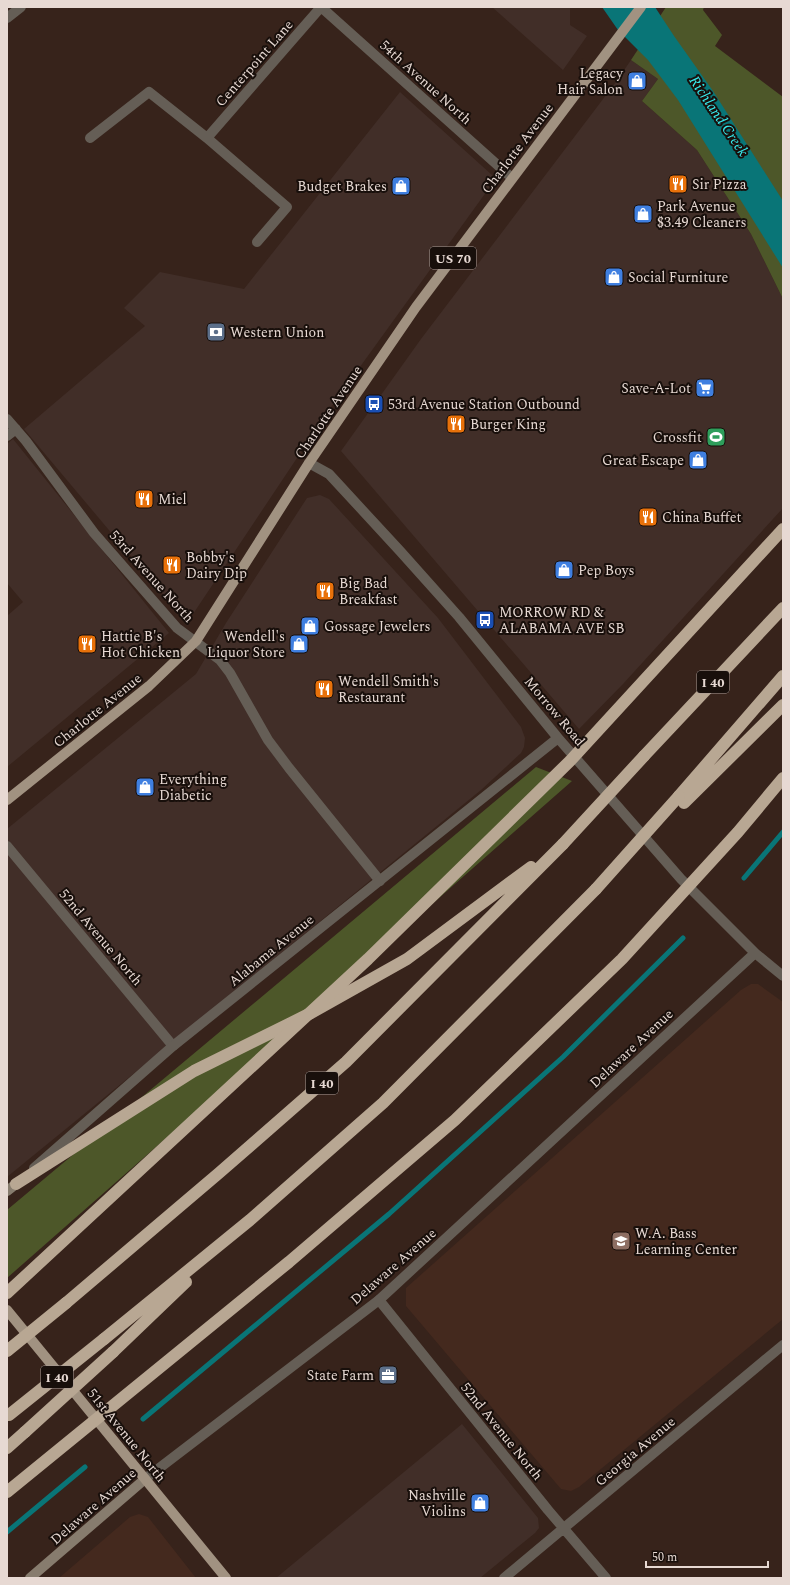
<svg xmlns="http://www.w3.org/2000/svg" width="790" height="1585" viewBox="0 0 790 1585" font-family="Spectral,serif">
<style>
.commercial{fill:#412e28}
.built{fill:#44291e}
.green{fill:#4d5729}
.water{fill:#097577}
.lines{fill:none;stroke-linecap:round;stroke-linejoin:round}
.stream{stroke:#097577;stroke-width:5}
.minor{stroke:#655e56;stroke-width:10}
.tertiary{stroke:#655e56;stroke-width:10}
.secondary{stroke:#877c6e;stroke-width:10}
.primary{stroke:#a19281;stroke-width:10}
.motorway{stroke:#b8a793;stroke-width:12}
.motorway-bridge{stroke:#b8a793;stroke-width:12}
.labels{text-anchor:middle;stroke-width:4;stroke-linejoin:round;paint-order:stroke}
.shield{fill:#180f0b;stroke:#a99c97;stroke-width:1}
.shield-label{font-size:13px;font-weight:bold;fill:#e7d9d3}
.street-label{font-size:14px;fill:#e7d9d3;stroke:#180f0b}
.poi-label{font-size:14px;fill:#e7d9d3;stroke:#180f0b;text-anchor:start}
.water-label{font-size:15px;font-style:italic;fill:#37ebee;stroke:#180f0b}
</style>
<rect width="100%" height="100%" fill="#37231b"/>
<!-- commercial -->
<path class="commercial" d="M492,7H570V25L587,36L563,70Z
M631,60L658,79L642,101L697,150L751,234L783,299V508L623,684L579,729L341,451L421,339L616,82Z
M400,92L492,175V184L331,407L193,614L182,617L24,429L145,326L124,308L160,272L244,289Z
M13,439L169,633L7,767V616L23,602L7,583V444Z
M320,495L329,499L438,618L521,727L525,738L524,747L521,753L481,790L7,1177V829L196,674L226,623L307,498Z
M462,1424L538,1518L539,1528L535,1533L480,1578H276Z"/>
<!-- built -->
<path class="built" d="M751,984H758L783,1002V1319L579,1487L571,1491L561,1489L406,1306V1288L741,990Z
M139,1514L148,1517L196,1578H59L130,1517Z"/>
<!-- green -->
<path class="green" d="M666,7H704L703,10L722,35L715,46L783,97V299L751,234L697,150L642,101L658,79L631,60Z
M536,767L572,781L7,1278V1210Z"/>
<!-- water -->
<path class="water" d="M602,7H655L674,36L713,91L783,201V268L678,100L648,60L618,30Z"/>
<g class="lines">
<!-- stream -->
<path class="stream" d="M744,878L783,832
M143,1419L389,1214L563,1057L683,938
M7,1532L85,1467"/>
<!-- minor -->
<path class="minor" d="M321,7L512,178
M7,18L21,7
M90,138L149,92L207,138L321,7
M207,138L287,207L257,242
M7,419L26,441L94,533L177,628L220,660L230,673L268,740L289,768L380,881
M7,436L16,429
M7,846L173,1046
M379,1300L548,1510L606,1578
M504,1578L783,1345"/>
<!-- tertiary -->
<path class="tertiary" d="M309,463L329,474L400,551L459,617L558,738L681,879L755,953L783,976
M34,1168L173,1046L558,738
M145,1479L379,1300L755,953"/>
<!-- secondary -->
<path class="secondary" d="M7,1191L16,1184
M30,1578L145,1479"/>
<!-- primary -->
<path class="primary" d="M7,800L149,686L196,641L309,463L416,307L641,7
M7,1310L226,1578"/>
<!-- motorway -->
<path class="motorway" d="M644,756L783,608
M679,796L783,676
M684,803L783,705
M16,1184L194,1071L311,1013L407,959L531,867
M66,1303L219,1173L346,1062L563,844
M104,1339L250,1220L383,1103L596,889
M113,1352L186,1282
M7,1448L25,1432"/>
<!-- motorway-bridge -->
<path class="motorway-bridge" d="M563,844L644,756
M596,889L679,796
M7,1293L368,959L570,761L783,529
M7,1351L66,1303
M9,1415L104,1339
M25,1432L113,1352
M7,1492L289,1262L455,1120L622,959L738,832L783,778"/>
</g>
<!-- icons -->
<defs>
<symbol id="shop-square" viewBox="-11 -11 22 22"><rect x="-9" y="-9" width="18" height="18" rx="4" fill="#3f7fe0" stroke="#180f0b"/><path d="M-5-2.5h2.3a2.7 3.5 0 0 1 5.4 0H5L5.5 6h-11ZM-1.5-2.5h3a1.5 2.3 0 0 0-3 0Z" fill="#fff"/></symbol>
<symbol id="restaurant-square" viewBox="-11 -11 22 22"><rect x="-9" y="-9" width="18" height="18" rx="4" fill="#e8710a" stroke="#180f0b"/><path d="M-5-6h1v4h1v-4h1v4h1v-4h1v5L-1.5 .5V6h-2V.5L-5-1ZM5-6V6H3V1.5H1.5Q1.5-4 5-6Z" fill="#fff"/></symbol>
<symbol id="bank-square" viewBox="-11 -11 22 22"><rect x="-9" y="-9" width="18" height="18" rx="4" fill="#5c6f8a" stroke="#180f0b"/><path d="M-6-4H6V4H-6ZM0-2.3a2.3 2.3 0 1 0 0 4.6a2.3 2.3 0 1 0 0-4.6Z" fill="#fff"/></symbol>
<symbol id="supermarket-square" viewBox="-11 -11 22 22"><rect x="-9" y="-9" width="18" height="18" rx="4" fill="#3f7fe0" stroke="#180f0b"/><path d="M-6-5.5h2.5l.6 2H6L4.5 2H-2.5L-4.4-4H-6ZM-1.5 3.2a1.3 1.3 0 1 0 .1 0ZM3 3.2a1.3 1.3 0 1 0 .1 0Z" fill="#fff"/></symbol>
<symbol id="bus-square" viewBox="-11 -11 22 22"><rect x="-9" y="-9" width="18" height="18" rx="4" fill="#1a4fb4" stroke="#180f0b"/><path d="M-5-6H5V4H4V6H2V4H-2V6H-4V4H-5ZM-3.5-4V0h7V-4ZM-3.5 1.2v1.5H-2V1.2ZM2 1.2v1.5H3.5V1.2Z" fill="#fff"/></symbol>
<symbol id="stadium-square" viewBox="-11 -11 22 22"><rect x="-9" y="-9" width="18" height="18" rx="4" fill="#2e9e5b" stroke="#180f0b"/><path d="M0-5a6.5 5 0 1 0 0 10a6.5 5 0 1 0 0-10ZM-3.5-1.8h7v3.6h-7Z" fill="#fff"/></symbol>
<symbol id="school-square" viewBox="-11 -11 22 22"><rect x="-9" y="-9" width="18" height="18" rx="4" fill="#8d6e63" stroke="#180f0b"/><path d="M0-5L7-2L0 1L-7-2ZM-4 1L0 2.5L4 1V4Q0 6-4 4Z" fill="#fff"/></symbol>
<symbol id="office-square" viewBox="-11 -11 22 22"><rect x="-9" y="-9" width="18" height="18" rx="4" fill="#5c6f8a" stroke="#180f0b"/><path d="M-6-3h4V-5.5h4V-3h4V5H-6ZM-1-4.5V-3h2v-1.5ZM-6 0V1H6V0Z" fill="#fff"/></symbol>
</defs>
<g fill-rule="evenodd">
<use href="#shop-square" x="626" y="70" width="22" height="22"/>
<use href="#restaurant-square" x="667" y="173" width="22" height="22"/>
<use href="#shop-square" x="390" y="175" width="22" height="22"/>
<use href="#shop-square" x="632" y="203" width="22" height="22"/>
<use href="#shop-square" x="603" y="266" width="22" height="22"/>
<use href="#bank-square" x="205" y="321" width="22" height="22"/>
<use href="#supermarket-square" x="694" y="377" width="22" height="22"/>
<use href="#bus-square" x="363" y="393" width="22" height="22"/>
<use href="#restaurant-square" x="445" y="413" width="22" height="22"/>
<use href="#stadium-square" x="705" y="426" width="22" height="22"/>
<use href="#shop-square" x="687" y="449" width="22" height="22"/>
<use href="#restaurant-square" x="133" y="488" width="22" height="22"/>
<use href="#restaurant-square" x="637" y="506" width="22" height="22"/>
<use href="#restaurant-square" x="161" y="554" width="22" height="22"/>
<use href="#shop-square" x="553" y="559" width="22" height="22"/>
<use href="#restaurant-square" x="314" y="580" width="22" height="22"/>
<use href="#bus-square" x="474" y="609" width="22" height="22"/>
<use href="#shop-square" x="299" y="615" width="22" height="22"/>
<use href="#restaurant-square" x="76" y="633" width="22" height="22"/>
<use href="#shop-square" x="288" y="633" width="22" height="22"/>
<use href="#restaurant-square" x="313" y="678" width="22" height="22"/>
<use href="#shop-square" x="134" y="776" width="22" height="22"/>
<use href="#school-square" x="610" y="1230" width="22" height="22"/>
<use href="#office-square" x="377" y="1364" width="22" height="22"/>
<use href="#shop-square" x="469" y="1492" width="22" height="22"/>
</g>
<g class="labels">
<!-- shield labels -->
<g class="shield">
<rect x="430" y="247" width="46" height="22" rx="3"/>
<rect x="697" y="671" width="32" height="22" rx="3"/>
<rect x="306" y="1072" width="32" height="22" rx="3"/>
<rect x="41" y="1366" width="32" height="22" rx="3"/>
</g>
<g class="shield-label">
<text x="453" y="263">US 70</text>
<text x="713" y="687">I 40</text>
<text x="322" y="1088">I 40</text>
<text x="57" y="1382">I 40</text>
</g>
<!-- street labels -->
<g class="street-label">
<text transform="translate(254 63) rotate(-49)" y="5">Centerpoint Lane</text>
<text transform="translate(426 82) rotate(42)" y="5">54th Avenue North</text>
<text transform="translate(517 148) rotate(-53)" y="5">Charlotte Avenue</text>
<text transform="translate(328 412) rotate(-56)" y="5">Charlotte Avenue</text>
<text transform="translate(152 576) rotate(48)" y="5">53rd Avenue North</text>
<text transform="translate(97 710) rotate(-39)" y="5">Charlotte Avenue</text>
<text transform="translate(555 711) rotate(50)" y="5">Morrow Road</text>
<text transform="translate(101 937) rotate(50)" y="5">52nd Avenue North</text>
<text transform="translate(271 950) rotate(-39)" y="5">Alabama Avenue</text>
<text transform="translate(631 1048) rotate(-43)" y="5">Delaware Avenue</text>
<text transform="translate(393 1266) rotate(-41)" y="5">Delaware Avenue</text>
<text transform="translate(502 1431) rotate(51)" y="5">52nd Avenue North</text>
<text transform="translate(127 1435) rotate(51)" y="5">51st Avenue North</text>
<text transform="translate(635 1451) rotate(-40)" y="5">Georgia Avenue</text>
<text transform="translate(93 1506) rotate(-41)" y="5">Delaware Avenue</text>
</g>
<!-- poi labels -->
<g class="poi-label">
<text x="623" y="78" text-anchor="end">Legacy<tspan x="623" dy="16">Hair Salon</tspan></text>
<text x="692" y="189">Sir Pizza</text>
<text x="387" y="191" text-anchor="end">Budget Brakes</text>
<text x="657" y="211">Park Avenue<tspan x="657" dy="16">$3.49 Cleaners</tspan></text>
<text x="628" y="282">Social Furniture</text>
<text x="230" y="337">Western Union</text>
<text x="691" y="393" text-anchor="end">Save-A-Lot</text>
<text x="388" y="409">53rd Avenue Station Outbound</text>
<text x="470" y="429">Burger King</text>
<text x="702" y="442" text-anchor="end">Crossfit</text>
<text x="684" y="465" text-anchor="end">Great Escape</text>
<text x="158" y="504">Miel</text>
<text x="662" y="522">China Buffet</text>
<text x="186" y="562">Bobby's<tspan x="186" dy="16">Dairy Dip</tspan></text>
<text x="578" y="575">Pep Boys</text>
<text x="339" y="588">Big Bad<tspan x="339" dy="16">Breakfast</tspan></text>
<text x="499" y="617">MORROW RD &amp;<tspan x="499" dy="16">ALABAMA AVE SB</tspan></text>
<text x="324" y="631">Gossage Jewelers</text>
<text x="101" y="641">Hattie B's<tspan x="101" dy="16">Hot Chicken</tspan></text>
<text x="285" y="641" text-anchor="end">Wendell's<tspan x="285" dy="16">Liquor Store</tspan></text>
<text x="338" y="686">Wendell Smith's<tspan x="338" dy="16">Restaurant</tspan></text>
<text x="159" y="784">Everything<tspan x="159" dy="16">Diabetic</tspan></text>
<text x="635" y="1238">W.A. Bass<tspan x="635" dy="16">Learning Center</tspan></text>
<text x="374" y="1380" text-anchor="end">State Farm</text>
<text x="466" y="1500" text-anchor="end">Nashville<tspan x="466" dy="16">Violins</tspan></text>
</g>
<!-- water labels -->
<g class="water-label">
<text transform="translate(719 116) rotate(56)" y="5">Richland Creek</text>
</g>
</g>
<!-- border -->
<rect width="790" height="1585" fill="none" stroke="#e7d9d3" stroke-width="16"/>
<!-- scale -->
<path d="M646 1561v6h122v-6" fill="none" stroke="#e7d9d3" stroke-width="2"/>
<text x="652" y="1561" font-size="12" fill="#e7d9d3" stroke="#180f0b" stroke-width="3" paint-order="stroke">50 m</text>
</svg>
